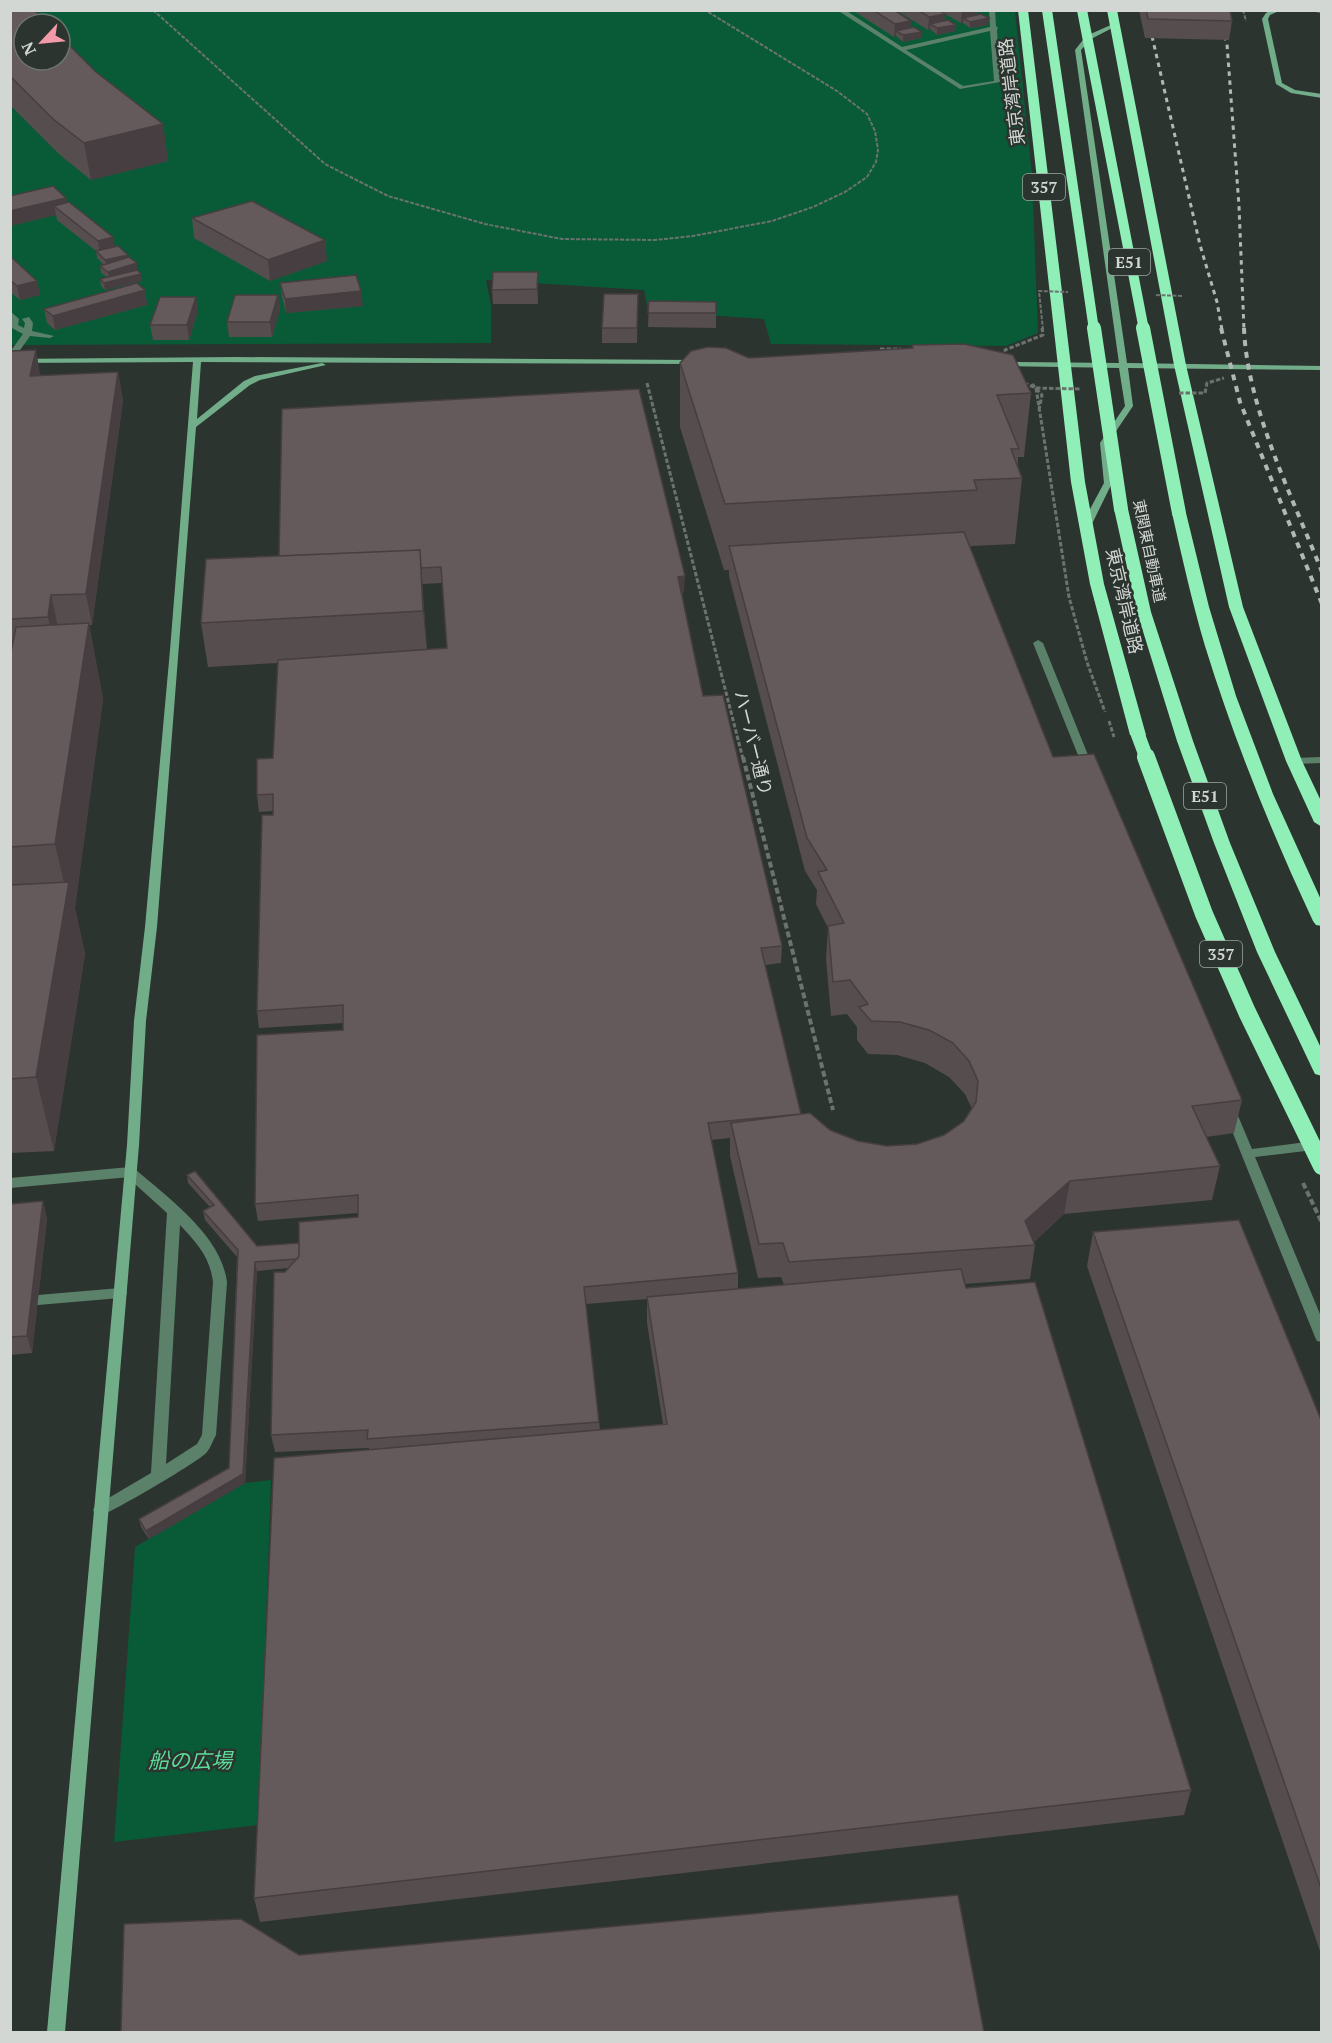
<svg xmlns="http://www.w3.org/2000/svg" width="1332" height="2043" viewBox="0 0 1332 2043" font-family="'PT Serif','Noto Sans JP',serif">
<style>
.green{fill:#085b36;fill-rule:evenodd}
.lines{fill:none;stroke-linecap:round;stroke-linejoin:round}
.path-far2{stroke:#6c736f;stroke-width:2;stroke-dasharray:4 1.5;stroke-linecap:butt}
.path-far1{stroke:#6c736f;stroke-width:3;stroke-dasharray:4.5 2;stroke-linecap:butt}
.path{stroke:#6c736f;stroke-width:4;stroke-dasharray:6 3;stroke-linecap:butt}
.lane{fill:#5c816b;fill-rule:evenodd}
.street{fill:#5c816b;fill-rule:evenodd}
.secondary{fill:#72ad8a;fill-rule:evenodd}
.highway{fill:#90efb7;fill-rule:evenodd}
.rail-far1{stroke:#b3b8b5;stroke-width:3;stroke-dasharray:4.5 4.5;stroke-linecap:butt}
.rail{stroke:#b3b8b5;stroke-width:4;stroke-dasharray:6 6;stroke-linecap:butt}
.path-bridge-far2{stroke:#6c736f;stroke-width:2;stroke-dasharray:4 1.5;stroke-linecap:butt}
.path-bridge-far1{stroke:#6c736f;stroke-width:3;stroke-dasharray:4.5 2;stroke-linecap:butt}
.path-bridge{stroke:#6c736f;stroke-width:4;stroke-dasharray:6 3;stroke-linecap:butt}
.highway-bridge-far2{stroke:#90efb7;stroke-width:10}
.highway-bridge-far1{stroke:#90efb7;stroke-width:14}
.highway-bridge{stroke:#90efb7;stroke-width:18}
.wall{fill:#564d4e;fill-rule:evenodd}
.shaded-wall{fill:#463e40}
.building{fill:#64595b;stroke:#463e40;stroke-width:1.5}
.labels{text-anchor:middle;stroke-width:5;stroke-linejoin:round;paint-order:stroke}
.far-street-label{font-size:15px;fill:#d2d7d4;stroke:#2c342f}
.shield{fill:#2c342f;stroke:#a0a6a2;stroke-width:1.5}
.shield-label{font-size:16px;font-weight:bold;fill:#d2d7d4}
.street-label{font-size:18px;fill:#d2d7d4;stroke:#2c342f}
.near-park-label{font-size:21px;font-style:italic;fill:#5cdc98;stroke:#2c342f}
</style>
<rect width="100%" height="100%" fill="#2c342f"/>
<!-- green -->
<path class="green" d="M10,11H1015L1032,175L1038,333L1006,346L771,344L764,319L648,311L644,290L486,280L491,305V343L11,345ZM24,24H60V60H24Z
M271,1480L259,1825L114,1842L135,1547L245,1483Z"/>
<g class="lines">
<!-- path-far2 -->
<path class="path-far2" d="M153,10L325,164L388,196L485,224L562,239L655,240L693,236L772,221L813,207L845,192L867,177L876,162L878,150L875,131L867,114L837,91L705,10
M1243,10L1246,21"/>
<!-- path-far1 -->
<path class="path-far1" d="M880,349H901
M647,383L743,759
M1032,384L1042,395L1039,410
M1036,388L1069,597L1087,662L1105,712"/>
<!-- path -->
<path class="path" d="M743,757L833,1110"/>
<!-- lane -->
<path class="lane" d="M837,10H845L902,47L990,27L989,10H995L996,26L998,28L997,30L1000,82L960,89ZM990,31L994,81L963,86L906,50Z
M10,311L19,319L18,325L24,328L25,323L22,319L29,317L33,323L32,331L54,336L50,338L30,336L13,360H10V352L23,334L10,327Z
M1038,640L1043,643L1094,770L1093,772L1089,773L1084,770L1033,643Z
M1322,757V763L1294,764L1289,761L1294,758Z
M1230,1107L1236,1111L1252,1149L1322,1140V1149L1255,1157L1322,1319V1342L1317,1341L1315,1337L1224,1111Z
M130,1167L135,1169C168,1198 221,1235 227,1282L216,1435C213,1440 211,1447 207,1452C200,1461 114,1511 100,1516L95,1514L93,1510L95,1506L151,1473L167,1213L125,1175L124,1172L125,1169ZM180,1225C197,1243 210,1257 213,1282L202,1435L197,1444L166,1464Z
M120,1288L125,1289L127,1293L125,1297L120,1298L38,1305L33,1304L31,1300L33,1296L38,1295Z"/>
<!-- street -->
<path class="street" d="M130,1167L135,1169L136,1172L135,1175L130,1177L10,1188V1178Z"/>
<!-- secondary -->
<path class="secondary" d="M1271,10H1281L1270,15L1268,19L1282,83L1295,90L1322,94V98L1291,93L1276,84L1262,19L1266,13Z
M1303,10H1322V13Z
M1113,24L1118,25L1091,39L1081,50L1127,363L1322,366V370L1128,368L1133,406L1108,443L1112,483L1091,526L1086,529L1081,526L1104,483L1100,443L1125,406L1119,368L1002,366L998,364L1002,362L1119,363L1075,50L1086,36Z
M236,357L696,360L700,362L696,364L201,362L197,419L244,381L255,376L322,363L326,365L260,380L250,385L196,427L157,927L146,1021L139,1145L65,2032H47L127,1145L134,1021L145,927L170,650L193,362L10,363V359Z"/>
<!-- highway -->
<path class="highway" d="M1018,10H1028L1085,482L1104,584L1146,735L1138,740L1130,735L1090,584L1071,482Z
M1107,10H1117L1186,365L1243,607L1302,761L1322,803V827L1314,822L1286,761L1229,607L1174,365Z
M1121,505L1128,509L1151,612L1193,741L1230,843L1275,952L1322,1050V1076L1315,1074L1313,1070L1257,952L1214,843L1177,741L1137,612L1114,509Z
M1179,509L1186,513L1209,607L1236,696L1273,794L1322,902V926L1316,925L1313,921C1271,831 1234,740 1205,646C1192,602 1182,557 1172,513Z"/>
<!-- rail-far1 -->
<path class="rail-far1" d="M1146,10L1200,245L1217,302L1222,330
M1217,10L1227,44L1239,206L1244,330"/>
<!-- rail -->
<path class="rail" d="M1221,328L1240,402L1322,604
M1244,328C1247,408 1293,498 1322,572"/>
<!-- path-bridge-far2 -->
<path class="path-bridge-far2" d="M1156,295L1183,296
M1043,330L1039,291L1068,292"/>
<!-- path-bridge-far1 -->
<path class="path-bridge-far1" d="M1007,358L1005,350L1043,335L1042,328
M1024,383L1036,388L1081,389
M1179,393H1205L1207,383L1224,378
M1109,721L1114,737"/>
<!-- path-bridge -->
<path class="path-bridge" d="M1303,1183L1322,1223"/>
<!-- highway-bridge-far2 -->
<path class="highway-bridge-far2" d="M1047,10L1094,330
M1082,10L1144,330"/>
<!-- highway-bridge-far1 -->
<path class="highway-bridge-far1" d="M1094,328L1121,509
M1143,328L1179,513
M1138,735L1147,759"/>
<!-- highway-bridge -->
<path class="highway-bridge" d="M1146,757L1204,914L1247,1012L1322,1166"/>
</g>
<!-- wall -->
<path class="wall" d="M10,10L96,72L163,124L168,161L91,180L60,155L10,105Z
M852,10H894L911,28L922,32L921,38L903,42L896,36L894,37Z
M896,10H977V15L988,25L970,28L963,23H961L945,14L944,21L955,31L937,35L930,29L928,30Z
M1139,10H1230L1232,21L1229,40L1145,38Z
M10,196L67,203L115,247L128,257L138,271L142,281L105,290L101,286L100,279L107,277L101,273L100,266L103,264L97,258L96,251L57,220L56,215L10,226Z
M192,218L325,240L327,261L270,281L194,238Z
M10,256L37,281L40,295L20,300L10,292Z
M538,272V304H493L492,290Z
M280,283L363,306L286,313L282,297Z
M145,290L147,305L55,330L47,323L44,309Z
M638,294L637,343H602V328Z
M278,295L280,309L272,337H229L227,322Z
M649,301L716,302V328L648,327Z
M198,311L189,340H153L150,325Z
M912,345L1031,393L1024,457H1018V465L1022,478L1015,544L971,546V549L1053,757L1242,1100L1234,1133L1206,1137L1220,1166L1212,1200L1064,1214L1034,1242L1035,1245L1030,1279L965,1284L1191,1790L1184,1815L260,1922L254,1898L369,1450V1448L275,1452L271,1435L285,1272L288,1268L257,1271L245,1483L149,1539L141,1527L139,1519L229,1468L237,1257L205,1220L203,1211L210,1207L188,1183L187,1175L257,1246L299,1243L358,1217V1213L258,1221L255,1204L343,1030V1023L259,1028L257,1011L273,811L259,812L257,795L273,758L278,663L208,667L201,623L279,556L282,409L684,592L682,593L703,696L782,946L781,963L765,965L801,1114L830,1130L858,1141L887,1146L917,1144L944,1135L964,1121L972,1109L965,1094L949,1077L925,1063L897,1055L868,1054L857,1040V1027L847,1014L831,1016L826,959L828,928L816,904L817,890L805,871L729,576V570H724L680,427V363L912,348ZM442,583L447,648L427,649L422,584ZM730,1138V1156L758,1278L781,1277L784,1285L738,1289V1273L711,1140ZM647,1299V1323L663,1424L600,1430L586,1304Z
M10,351L41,376L118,372L123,401L92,625H89L103,699L75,908L85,954L54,1151L10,1153Z
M43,1201L47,1219L32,1353L10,1355V1204Z
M1093,1232L1322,1422V1957L1087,1266Z"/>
<!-- shaded-wall -->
<path class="shaded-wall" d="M977,10L976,20L963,18V23H961L962,11Z
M945,14L944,27L930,24V29L928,30L929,17Z
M989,18L988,25L970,28V22Z
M911,21L910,34L896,31V36L894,37L895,24Z
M956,25L955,31L937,35V28Z
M922,32L921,38L903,42V35Z
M163,124L168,161L91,180L84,143Z
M66,198L69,212L54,206L56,215L10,226V211Z
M113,237L116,251L100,255L98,241Z
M325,240L327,261L270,281L268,260Z
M128,255L129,262L107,267L105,260Z
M137,263L138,271L109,279L108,272Z
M538,272V304L537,289Z
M141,274L142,281L105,290L104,283Z
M37,281L40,295L20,300L17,286Z
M145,290L147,305L55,330L53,316Z
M361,291L363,306L286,313L285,299Z
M278,295L280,309L272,337L270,322Z
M196,297L198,311L189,340L187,325Z
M36,350L41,379L30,376Z
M118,372L123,401L92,625L86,594Z
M420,550L423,593L427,655L423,611Z
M685,576L684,592L678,593V577Z
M51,595L58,627L54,648L48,617Z
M89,623L103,699L75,908L85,954L54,1151L36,1077L67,896L55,844Z
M10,636L27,710L10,697Z
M1070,1181L1064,1214L1030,1246L1025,1221Z
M43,1201L47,1219L32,1353L27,1336Z
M255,1262L257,1271L245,1483L149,1539L146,1531L243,1474Z"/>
<!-- building -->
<path class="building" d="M10,10H34L48,24H24V60H60V36L96,72L163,124L84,143L53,119L10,76Z
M873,10H894L911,21L895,24Z
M918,10H939L945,14L929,17Z
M1146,10H1230L1232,21L1148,19Z
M981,14L989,18L970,22L963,18Z
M948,20L956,25L937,28L930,24Z
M914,27L922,32L903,35L896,31Z
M53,186L66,198L10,211V196Z
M252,201L325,240L268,260L192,218Z
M69,202L113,237L98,241L54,206Z
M118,246L128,255L105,260L96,251Z
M10,256L37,281L17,286L10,280Z
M129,257L137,263L108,272L100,266Z
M137,270L141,274L104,283L100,279Z
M493,272H538L537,289L492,290Z
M356,275L361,291L285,299L280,283Z
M137,283L145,290L53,316L44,309Z
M604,294H638L637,328H602Z
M235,295H278L270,322H227Z
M160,297H196L187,325H150Z
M649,301L716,302V313H648Z
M964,344L1013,355L1031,393L997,395L1019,449H1011L1022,478L974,480L977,490L725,504L680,363L691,351L708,347L726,348L749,358L913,348L912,345Z
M36,350L30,376L118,372L86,594L51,595L48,617L10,619V351Z
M639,389L685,576L678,577L703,696L723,695L782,946L761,948L801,1114L708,1123L738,1273L584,1287L599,1422L367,1439L368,1430L271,1435L274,1272H285L299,1256V1222L358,1217V1195L255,1204L257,1035L343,1030V1005L257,1011L262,815H273V794L257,795V759L273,758L278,660L447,648L441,567L421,568L420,550L279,556L282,409Z
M964,532L1053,757L1094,754L1242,1100L1192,1106L1220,1166L1070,1181L1025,1221L1035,1245L789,1262L783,1243L759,1244L731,1123L810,1113L830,1130L858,1141L887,1146L917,1144L944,1135L964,1121L976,1102L978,1081L969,1061L953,1043L929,1030L900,1022L871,1021L859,1007L868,1004L850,980L833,982L828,926L844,923L818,872L827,870L807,838L729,546Z
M420,550L423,611L201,623L206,559Z
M89,623L55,844L10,847V657L16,627Z
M69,882L36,1077L10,1079V885Z
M195,1171L257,1246L299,1243V1256L297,1259L255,1262L243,1474L146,1531L139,1519L229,1468L238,1250L203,1211L214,1205L187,1175Z
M43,1201L27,1336L10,1337V1204Z
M1239,1220L1322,1422V1891L1093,1232Z
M961,1269L966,1288L1035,1282L1191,1790L254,1898L274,1458L667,1424L647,1297Z
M958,1895L984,2032H121L124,1924L241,1919L299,1955Z"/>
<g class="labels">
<!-- far-street labels -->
<g class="far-street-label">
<text transform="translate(1149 551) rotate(78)" y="5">東関東自動車道</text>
</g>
<!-- shield labels -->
<g class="shield">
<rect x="1023" y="174" width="42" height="26" rx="4.5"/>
<rect x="1108" y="249" width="42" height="26" rx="4.5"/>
<rect x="1184" y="783" width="42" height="26" rx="4.5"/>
<rect x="1200" y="941" width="42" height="26" rx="4.5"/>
</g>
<g class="shield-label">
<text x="1044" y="193">357</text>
<text x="1129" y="268">E51</text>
<text x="1205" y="802">E51</text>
<text x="1221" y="960">357</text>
</g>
<!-- street labels -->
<g class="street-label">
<text transform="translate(1012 92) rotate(-97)" y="6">東京湾岸道路</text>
<text transform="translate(1124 601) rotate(77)" y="6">東京湾岸道路</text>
<text transform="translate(753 743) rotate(76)" y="6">ハーバー通り</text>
</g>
<!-- near-park labels -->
<g class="near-park-label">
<text x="190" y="1768">船の広場</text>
</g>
</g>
<!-- border -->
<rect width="1332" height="2043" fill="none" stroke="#d2d7d4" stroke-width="24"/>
<!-- north arrow -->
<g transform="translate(42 42) rotate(244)"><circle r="28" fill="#2c342f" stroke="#6e7571" stroke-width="1.5"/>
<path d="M0-4.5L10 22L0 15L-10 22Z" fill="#f39aa8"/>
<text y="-9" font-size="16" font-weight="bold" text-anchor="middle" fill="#d2d7d4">N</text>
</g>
</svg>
